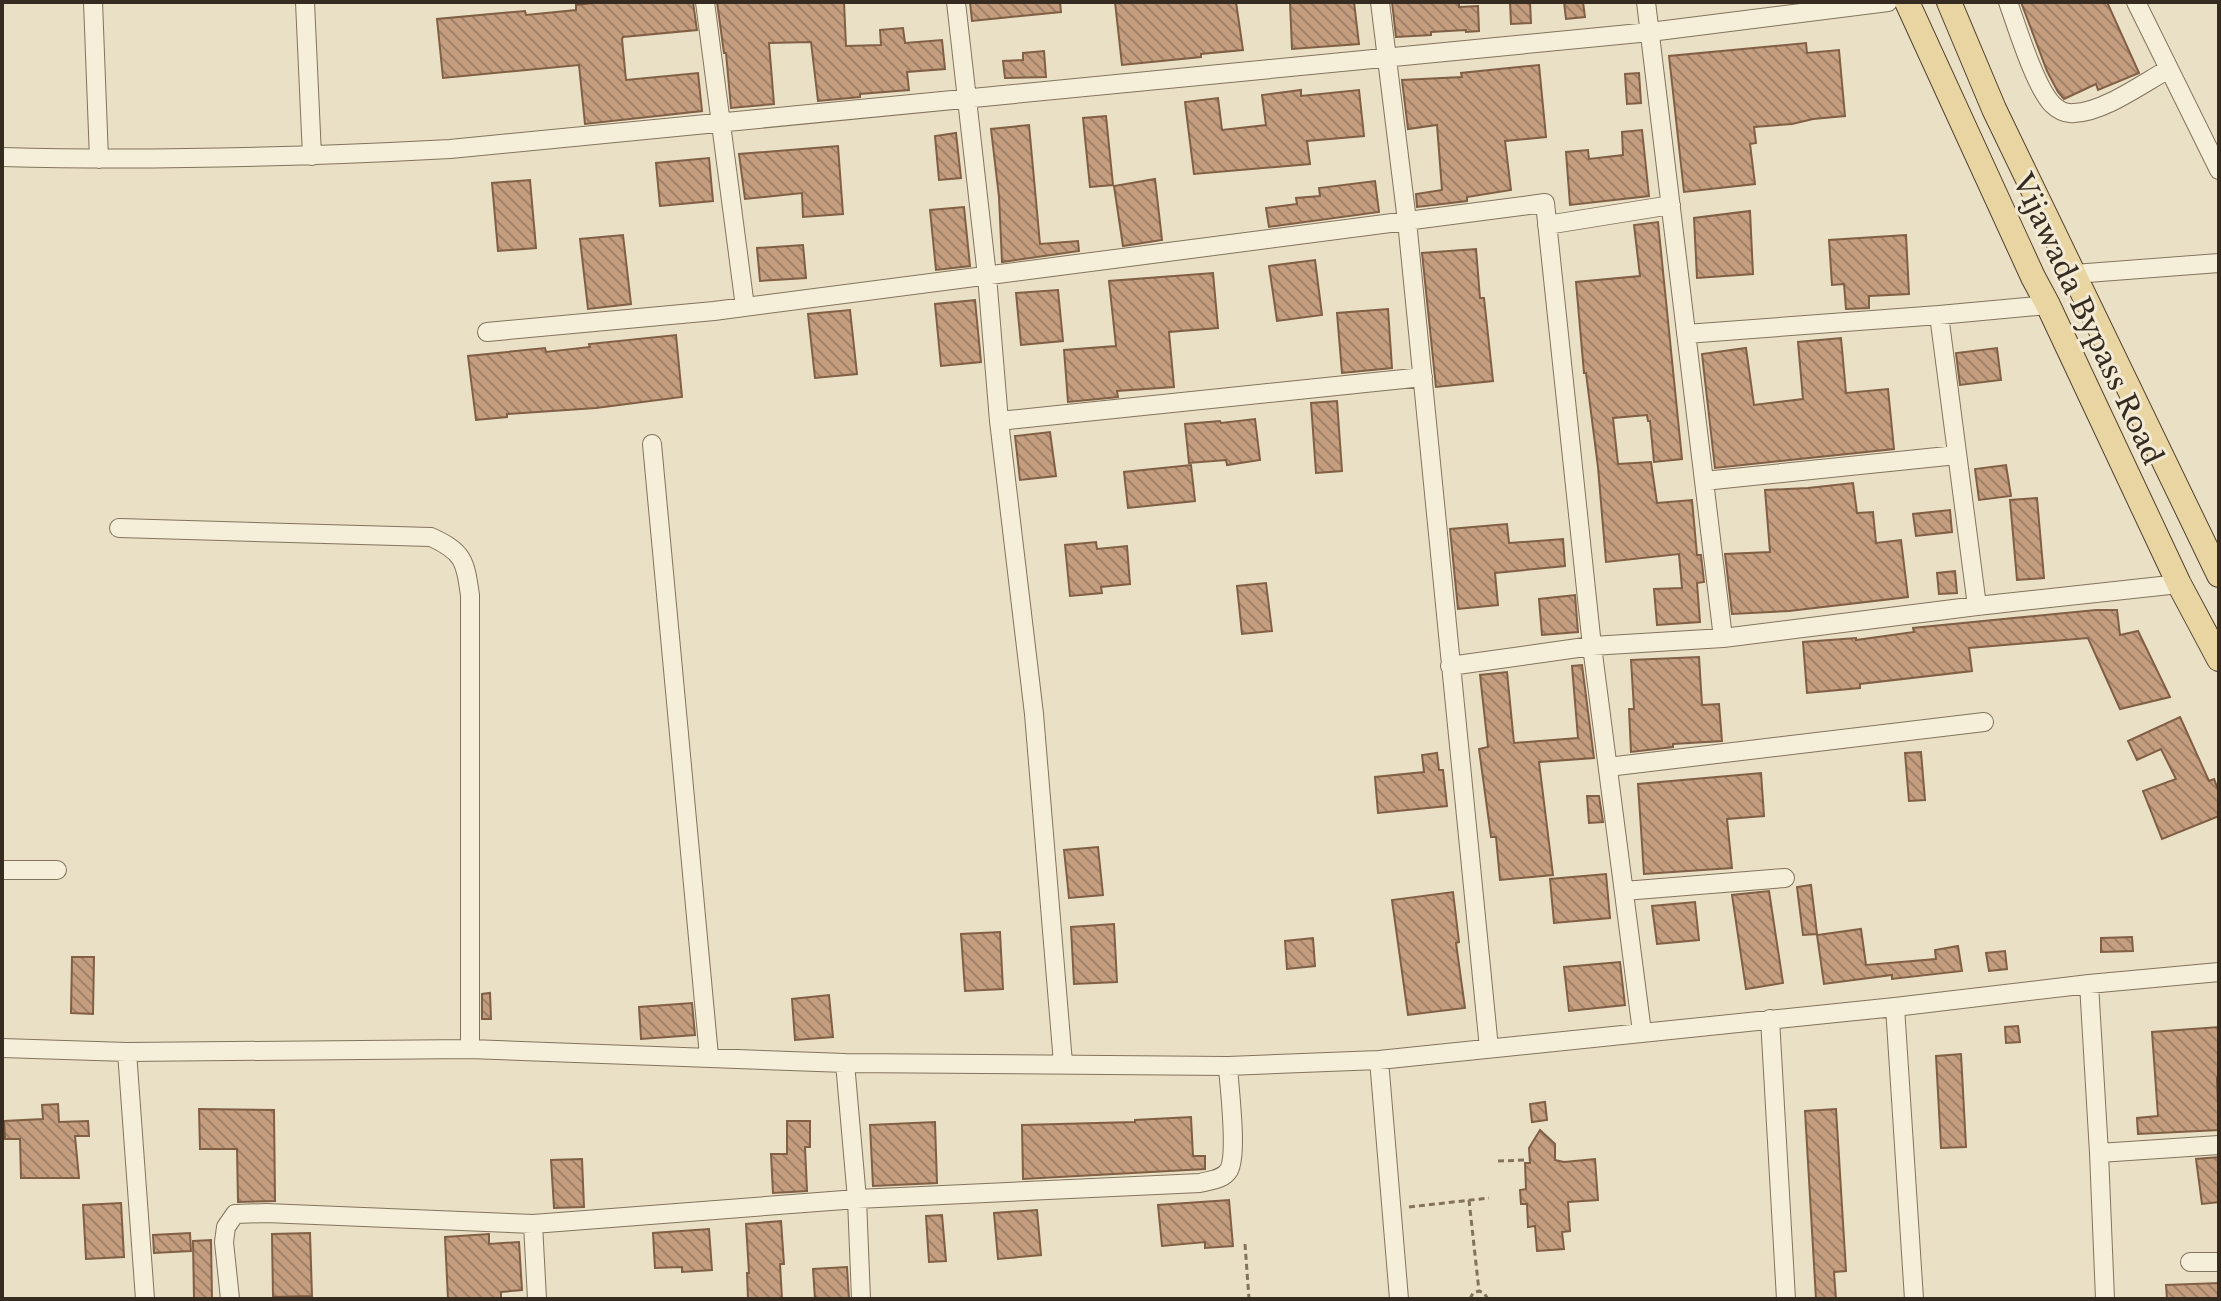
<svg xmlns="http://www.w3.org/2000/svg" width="2221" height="1301" viewBox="0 0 2221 1301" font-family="'Libre Baskerville',serif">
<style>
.building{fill:url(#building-back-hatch);stroke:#805f45;stroke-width:2}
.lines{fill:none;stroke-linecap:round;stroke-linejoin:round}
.minor-casing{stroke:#83735d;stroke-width:20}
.major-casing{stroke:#514131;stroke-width:26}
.path{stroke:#83735d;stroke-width:3;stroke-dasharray:6 4;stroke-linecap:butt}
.minor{stroke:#f5eed8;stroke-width:18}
.major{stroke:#e9d5a1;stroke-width:24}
.labels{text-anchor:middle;stroke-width:6;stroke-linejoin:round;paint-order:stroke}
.street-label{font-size:28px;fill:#352b20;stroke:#f2ead4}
</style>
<defs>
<pattern id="building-back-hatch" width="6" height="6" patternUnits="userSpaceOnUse" patternTransform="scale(2)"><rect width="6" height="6" fill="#c49e7f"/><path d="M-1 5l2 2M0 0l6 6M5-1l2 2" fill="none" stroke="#a08168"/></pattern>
</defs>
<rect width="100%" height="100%" fill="#eae0c6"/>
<!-- building -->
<path class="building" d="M601,2H693L697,30L623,37L622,39L626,80L698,73L702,111L585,124L579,65L443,78L437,19L525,11L526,15L576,10V5Z
M717,2H844L846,46L881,45L880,30L903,28L905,43L942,40L945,69L907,72L909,90L860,94V97L818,101L811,42L769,43L774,104L731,108L726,53H724Z
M970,2H1060L1061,12L972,21Z
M1115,2H1236L1243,50L1201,54V57L1122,65Z
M1290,2H1354L1359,44L1292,49Z
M1392,2H1459V7L1478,6L1479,31L1466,32V30L1431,32V35L1396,37Z
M1510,2H1530L1531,23L1511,24Z
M1564,2H1583L1585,17L1566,19Z
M2021,2H2107L2139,73L2098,90L2096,84L2064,99L2058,92L2047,71Z
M1806,43L1807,53L1839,50L1845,116L1813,119L1792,124L1754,127L1756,143L1750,144L1755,184L1684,192L1669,56Z
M1044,51L1046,77L1005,78L1003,61L1023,60V53Z
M1539,65L1546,137L1505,141L1511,190L1467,197V201L1417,207L1416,194L1442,190L1437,125L1408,129L1402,80L1462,77L1461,73Z
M1639,73L1641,103L1627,104L1625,74Z
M1301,90V96L1359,90L1364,136L1307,141L1310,164L1194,174L1185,102L1218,98L1222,130L1266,125L1262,95Z
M1106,116L1113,185L1090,187L1083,118Z
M1029,125L1040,244L1078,241L1079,251L1002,262L999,197L991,129Z
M1642,130L1649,196L1570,205L1566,152L1588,150L1589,159L1623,155L1622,132Z
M956,133L961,178L939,180L935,136Z
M838,146L843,214L803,217L802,193L745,199L739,154Z
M709,158L713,201L660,206L656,163Z
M1155,179L1162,240L1123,246L1114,186Z
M530,180L536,248L498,251L492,183Z
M1375,181L1379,212L1269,227L1266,208L1297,204L1296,198L1320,196L1319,188Z
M964,207L970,266L936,270L930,210Z
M1750,211L1753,274L1697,278L1694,218Z
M1658,222L1682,459L1654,462L1650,421H1648L1647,415L1613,418L1618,464L1651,462L1657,503L1692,500L1697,555H1701L1704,582L1697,583L1700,622L1657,625L1654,589L1682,588L1679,554L1606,562L1598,467L1586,373H1584L1576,282L1640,276L1634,225Z
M623,235L631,304L588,309L580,239Z
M1906,235L1909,294L1869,296V308L1846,309L1844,284L1832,285L1829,240Z
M803,245L806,278L760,281L757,248Z
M1476,249L1480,298H1484L1493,381L1436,387L1422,253Z
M1315,260L1322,315L1277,321L1269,266Z
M1213,273L1218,328L1169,332L1174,387L1117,391L1118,397L1068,402L1064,350L1116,346L1109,281Z
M1058,290L1063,341L1021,345L1016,293Z
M975,300L981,362L941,366L935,304Z
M1388,309L1392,368L1342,373L1337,313Z
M850,310L857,374L815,378L808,314Z
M676,335L682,397L596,408L507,414V417L476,420L468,356L545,348L546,352L590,347L589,344Z
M1841,338L1846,393L1888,389L1894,449L1715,468L1702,354L1746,348L1754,405L1803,399L1798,342Z
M1997,348L2001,380L1960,385L1956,353Z
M1337,401L1342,471L1316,473L1311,403Z
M1255,419L1260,460L1227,465L1226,460L1189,463L1185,424L1220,421L1221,423Z
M1050,432L1056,476L1020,480L1015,436Z
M1191,465L1195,501L1128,508L1124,472Z
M2006,465L2011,496L1979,500L1975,469Z
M1853,483L1857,513L1873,512L1876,543L1901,540L1908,597L1789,611L1732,614L1725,554L1770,552L1765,490L1808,488Z
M2037,498L2044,578L2017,580L2010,500Z
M1950,510L1952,532L1916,536L1913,514Z
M1507,524L1509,543L1563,539L1565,566L1495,573L1498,605L1458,609L1450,529Z
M1096,542L1097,549L1127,546L1130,584L1101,587L1102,593L1070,596L1065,545Z
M1955,571L1957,593L1939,594L1937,573Z
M1266,583L1272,631L1242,634L1237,586Z
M1575,595L1578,632L1542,635L1539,599Z
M2096,610H2117L2120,635L2138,631L2170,697L2120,709L2088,638L1969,648L1972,671L1860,684V688L1807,693L1803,642L1856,638V640L1914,632L1913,628Z
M1699,657L1702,705L1719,704L1722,741L1673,744V747L1631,752L1629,709H1634L1631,660Z
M1582,665L1594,758L1539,762L1553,875L1500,880L1496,837H1491L1479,749L1488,747L1480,675L1507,672L1514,743L1578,738L1572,666Z
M2180,717L2209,781L2214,779L2219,792V816L2162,839L2143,791L2176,779L2161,749L2137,760L2128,741Z
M1921,752L1925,800L1909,801L1905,753Z
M1437,753L1439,770H1443L1447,806L1378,813L1375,777L1424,772L1422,755Z
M1761,773L1764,816L1727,819L1732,868L1644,874L1638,784Z
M1587,796H1599L1603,822L1589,823Z
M1098,847L1103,895L1069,898L1064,850Z
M1606,874L1610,918L1554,923L1550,879Z
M1811,885L1817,934L1803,935L1797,887Z
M1769,891L1783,983L1746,989L1732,895Z
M1453,892L1459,942L1456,943L1465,1008L1408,1015L1392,900Z
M1695,902L1699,940L1657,944L1652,906Z
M1114,924L1117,982L1074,984L1071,927Z
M1861,929L1866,965L1936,959L1935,950L1958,946L1962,971L1892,979V975L1824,984L1817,935Z
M1000,932L1003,989L965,991L961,934Z
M2132,937L2133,951L2101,952V938Z
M1313,938L1315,966L1287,969L1285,941Z
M2005,951L2007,969L1989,971L1986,953Z
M72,957H94L93,1014L71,1013Z
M1620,962L1625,1005L1569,1011L1564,967Z
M490,993L491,1019H482V994Z
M829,995L833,1037L795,1040L792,999Z
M692,1003L695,1035L641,1039L639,1007Z
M2018,1026L2020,1042L2006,1043L2005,1027Z
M2219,1027V1078H2217L2219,1130L2138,1134L2137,1118L2158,1116L2152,1032Z
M1961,1054L1966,1147L1941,1148L1936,1056Z
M1545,1102L1547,1120L1532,1122L1530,1104Z
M58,1104L59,1122L88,1121L89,1136H75L79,1178H21L20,1139H5L4,1121L43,1119L42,1105Z
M199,1109L274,1110L275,1201L238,1202L237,1149H200Z
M1836,1109L1846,1271L1834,1272L1836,1299H1816L1805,1111Z
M1191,1117L1193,1156H1205V1169L1023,1179L1022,1125L1135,1122V1120Z
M787,1121H810V1147H805L807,1191L773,1193L771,1154H787Z
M935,1122L937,1183L873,1186L870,1125Z
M1540,1130L1555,1144V1160L1564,1162L1595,1159L1598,1200L1568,1202L1570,1231L1562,1232L1564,1249L1537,1251L1535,1226L1528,1227L1527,1204H1521L1520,1190L1526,1189L1525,1163H1530L1529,1148Z
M2219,1157V1202L2202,1204L2196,1159Z
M582,1159L584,1207L554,1208L551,1160Z
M1229,1200L1233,1246L1205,1248V1242L1162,1246L1158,1205Z
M121,1203L124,1257L86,1259L83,1205Z
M1037,1210L1041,1255L998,1259L994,1213Z
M942,1215L946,1261L929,1262L926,1216Z
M781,1221L784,1264H780L782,1299H748L747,1273H749L746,1224Z
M709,1229L712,1270L682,1272V1267L655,1268L653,1233Z
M190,1233L191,1251L154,1253L153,1235Z
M310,1233L312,1296L273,1297L272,1234Z
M489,1234V1244L519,1242L522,1290L501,1292V1299H448L445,1237Z
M211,1240L212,1299H194L193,1241Z
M847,1267L849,1299H815L813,1269Z
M2219,1283V1299H2167L2166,1285Z"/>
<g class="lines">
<defs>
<path id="minor" d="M93,2L99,159
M305,2L312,156
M705,2L745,307
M956,2L987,276L999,421L1423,377
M1380,2L1407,221L1489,1048
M1646,2L1723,638
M2008,2C2017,27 2035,86 2052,104C2058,110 2066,114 2074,113C2104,112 2143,83 2169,69
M2136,2L2219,170
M2,157C152,161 301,157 450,149L1650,32L1888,2
M1547,225L1671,205
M2074,274L2219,263
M487,332L714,311L1545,203L1592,646L1642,1032
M1686,334L1939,315
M999,421L1034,714L1063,1063
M652,444L709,1056
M1704,481L1957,455
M119,528L431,537C464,552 465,561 470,595V1049
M1977,606L1939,315L2048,305
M1450,666L1592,646L1723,638L1977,606L2179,584
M1608,767L1984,722
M2,870H57
M1624,891L1785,878
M2089,984L2099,1153L2105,1299
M1895,1007L1914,1299
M1770,1019L1786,1299
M2,1048L127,1052L470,1049L845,1063L1228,1066L1379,1060L1895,1007L2089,984L2219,972
M127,1052L145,1299
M1379,1060L1399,1299
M845,1063L857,1199L861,1299
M2099,1153L2219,1145
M533,1224L857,1199L1200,1183C1210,1180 1223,1180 1229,1170C1238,1153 1229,1087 1228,1066
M2190,1262H2219
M230,1299L224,1242L226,1227L235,1214L266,1213L533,1224L537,1299"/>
<path id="major" d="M1907,2L2033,277L2048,305L2179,584L2219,659
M1949,2L1994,109L2219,575"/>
</defs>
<!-- minor casing -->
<use href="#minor" class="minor-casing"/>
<!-- major casing -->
<use href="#major" class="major-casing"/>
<!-- path -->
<path class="path" d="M1498,1161L1526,1160
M1469,1200L1479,1291
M1409,1207L1489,1198
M1245,1244L1249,1299
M1470,1299L1473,1293L1479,1291L1484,1293L1488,1299"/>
<!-- minor -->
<use href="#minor" class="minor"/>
<!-- major -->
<use href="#major" class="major"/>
</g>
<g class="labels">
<!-- street labels -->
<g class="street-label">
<text transform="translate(2088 319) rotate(65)" y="10">Vijawada Bypass Road</text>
</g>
</g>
<!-- border -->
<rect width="2221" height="1301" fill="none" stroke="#352b20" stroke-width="8"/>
</svg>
